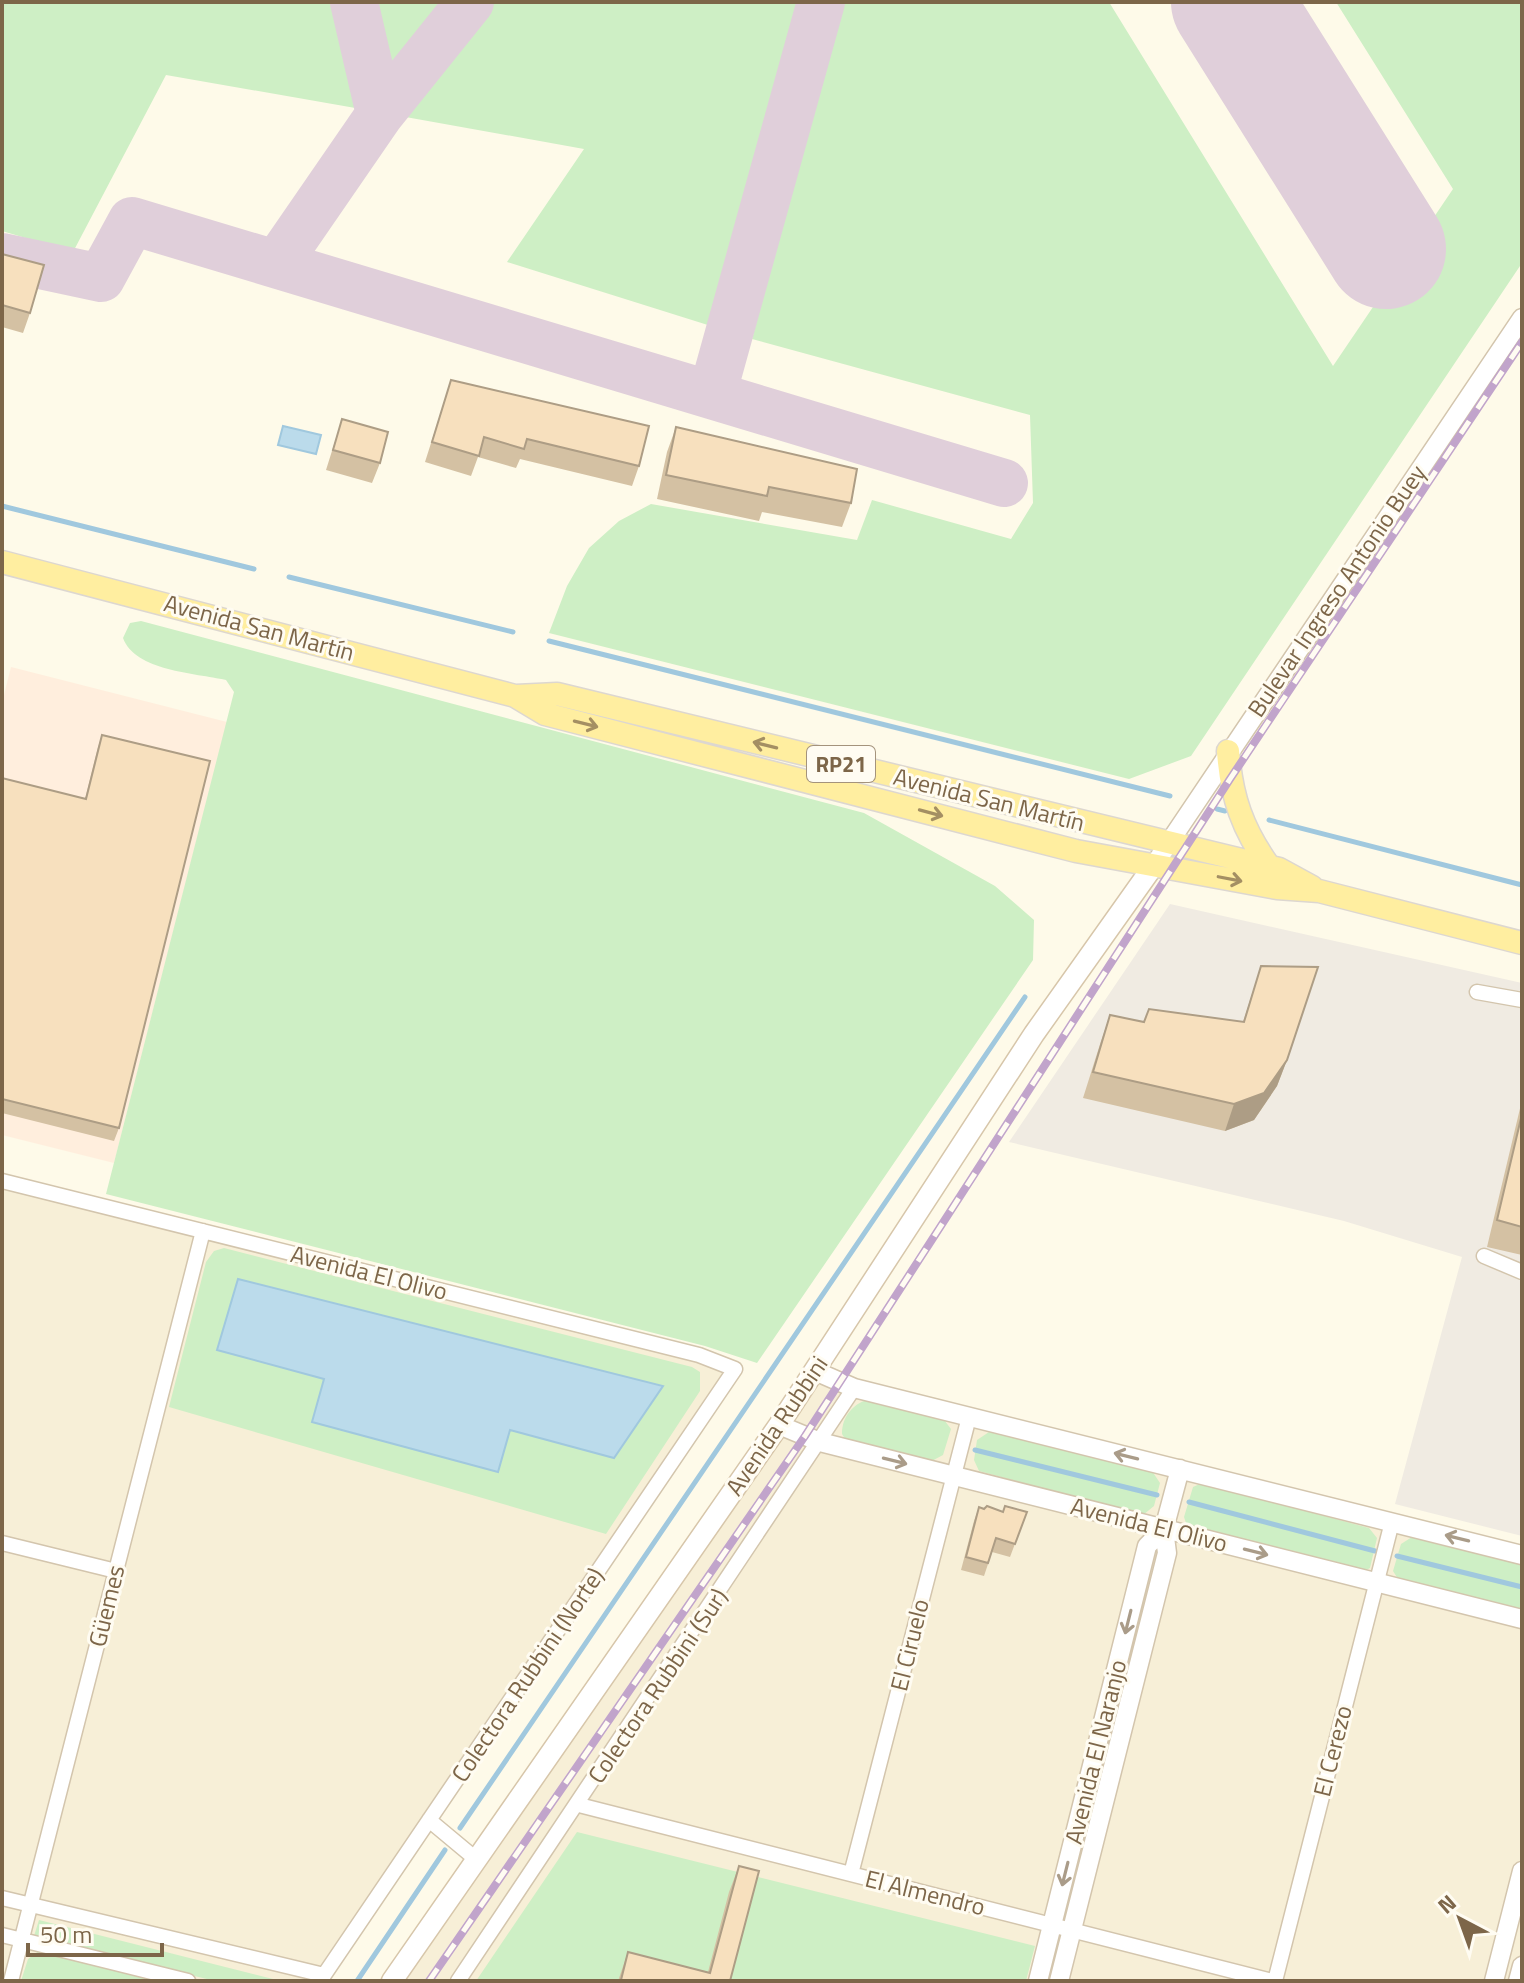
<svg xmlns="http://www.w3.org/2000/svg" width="1524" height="1983" viewBox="0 0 1524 1983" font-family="'Titillium Web',sans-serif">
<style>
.residential{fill:#f7efd7}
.commercial{fill:#fed}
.industrial{fill:#f0ebe2}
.green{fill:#ceefc5}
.water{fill:#bbdbeb;stroke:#a0c8de;stroke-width:2}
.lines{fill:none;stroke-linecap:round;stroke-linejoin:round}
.stream{stroke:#a0c8de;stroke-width:5}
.taxiway{stroke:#e0cfda;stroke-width:48}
.runway{stroke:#e0cfda;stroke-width:120}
.minor-casing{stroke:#d3c5ad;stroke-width:17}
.tertiary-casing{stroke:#d3c5ad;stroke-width:21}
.secondary-casing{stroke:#d7c6aa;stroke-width:23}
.primary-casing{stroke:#ddd7d0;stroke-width:25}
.minor{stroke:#fff;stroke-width:14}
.tertiary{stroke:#fff;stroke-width:18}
.secondary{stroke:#fff;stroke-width:20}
.primary{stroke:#ffeea0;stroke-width:22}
.rail-casing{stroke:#c1a4cb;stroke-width:8}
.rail{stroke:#fffcf2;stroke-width:5;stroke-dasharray:15;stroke-linecap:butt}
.wall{fill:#d4c1a3}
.shaded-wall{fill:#ad9d85}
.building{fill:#f7e0be;stroke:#ad9d85;stroke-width:2}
.oneway{stroke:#a48f63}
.oneway2{stroke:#aa9c89}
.labels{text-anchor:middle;stroke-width:6;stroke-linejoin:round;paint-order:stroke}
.shield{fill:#fffcf2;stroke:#a4937c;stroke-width:2}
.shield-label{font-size:22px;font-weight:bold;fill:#7d6649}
.street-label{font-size:24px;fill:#7d6649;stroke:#fffcf2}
</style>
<rect width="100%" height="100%" fill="#fefae9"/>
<!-- residential -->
<path class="residential" d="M2,1181L735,1369L320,1981H2Z
M815,1371L1522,1555V1981H392Z"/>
<!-- commercial -->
<path class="commercial" d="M11,667L227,722L114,1163L2,1135V703Z"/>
<!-- industrial -->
<path class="industrial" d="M1170,904L1522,983V1536L1395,1504L1462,1257L1344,1221L1009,1142Z"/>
<!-- green -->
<path class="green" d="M2,2H335L361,109L166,75L73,252L2,231Z
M372,2H441L388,69Z
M493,2H797L711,326L507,262L584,149L400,116Z
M839,2H1109L1333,366L1453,189L1336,2H1522V263L1191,756L1129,779L549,633L567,586L589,548L619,521L651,504L857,540L872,500L1011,539L1033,503L1030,415L752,339Z
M141,621L864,813L995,886L1034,920L1033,960L757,1363L705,1346L106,1194L234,692L226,680C195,673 135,671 123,638L130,623Z
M224,1248L692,1367L700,1372V1391L606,1534L169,1407L206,1262L214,1251Z
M871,1399L942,1417L951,1429L943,1455L928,1463L847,1442L842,1434C842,1416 854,1402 871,1399Z
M989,1432L1152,1471L1160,1483L1154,1506L1143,1515L979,1471L974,1460L977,1440Z
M1202,1483L1369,1528L1377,1538L1370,1568L1361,1573L1187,1526L1184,1517L1193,1487Z
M1412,1537L1522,1564V1609L1400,1582L1393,1571L1401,1544Z
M577,1832L1035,1946L1026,1981H476Z
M39,1920L281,1981H215L59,1943L34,1936Z
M40,1950L165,1981H21L28,1959Z"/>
<!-- water -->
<path class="water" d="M283,426L321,435L316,454L278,445Z
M238,1279L663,1386L614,1458L510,1430L498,1472L312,1422L324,1379L217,1350Z"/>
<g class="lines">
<!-- stream -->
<path class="stream" d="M2,506L254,569
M289,577L513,632
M549,641L1170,796
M1217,809L1225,811
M1269,820L1522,885
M975,1450L1157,1495
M1189,1502L1375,1551
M1397,1556L1522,1587
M460,1828L1025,997
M357,1981L445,1850"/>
<!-- taxiway -->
<path class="taxiway" d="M354,2L380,114
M2,257L101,278L132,221L1004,483
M278,262L380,114L470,2
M712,395L821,2"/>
<!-- runway -->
<path class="runway" d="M1231,2L1386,249"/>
<defs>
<path id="minor" d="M1477,992L1522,1000
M2,1181L699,1355L735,1369L320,1981
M1484,1256L1522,1272
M2,1543L116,1571
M579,1805L1272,1981
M429,1820L477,1860
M851,1874L969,1417
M2,1898L324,1975
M2,1935L188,1981
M11,1981L203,1231
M458,1981L854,1388
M1275,1981L1392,1522"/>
<path id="tertiary" d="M1154,865L1522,318
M815,1371L854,1388L1522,1555
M779,1425L820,1442L1522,1619
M1038,1981L1147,1546L1164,1529
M1059,1981L1167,1553L1164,1529L1180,1469
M1494,1981L1522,1871
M1518,1981L1522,1966"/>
<path id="secondary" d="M392,1981L779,1425L1034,1034L1154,865"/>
<path id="primary" d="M2,562L515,696L545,714L1076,851L1277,888L1319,891L1522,943
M516,696L557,694L1279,869L1312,887
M1228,751C1231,797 1243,830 1269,866"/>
</defs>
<!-- minor casing -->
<use href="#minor" class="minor-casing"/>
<!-- tertiary casing -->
<use href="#tertiary" class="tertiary-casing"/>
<!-- secondary casing -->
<use href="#secondary" class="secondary-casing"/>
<!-- primary casing -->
<use href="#primary" class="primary-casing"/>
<!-- minor -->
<use href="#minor" class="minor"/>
<!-- tertiary -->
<use href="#tertiary" class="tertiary"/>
<!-- secondary -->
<use href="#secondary" class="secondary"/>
<!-- primary -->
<use href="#primary" class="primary"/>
<defs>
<path id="rail" d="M429,1981L805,1436L1230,779L1522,342"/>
</defs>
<!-- rail casing -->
<use href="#rail" class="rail-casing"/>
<!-- rail -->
<use href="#rail" class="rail"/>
</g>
<!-- wall -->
<path class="wall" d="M2,254L30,313L23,333L2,327Z
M451,380L639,466L632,486L520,459L516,468L478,457L471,476L425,462Z
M342,419L380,463L372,483L326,470Z
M676,427L851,503L842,527L762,512L759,521L657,499L667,452Z
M102,735L119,1128L114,1141L2,1113V778L85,799L98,747Z
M1261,966L1287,1060L1277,1086L1254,1120L1225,1131L1083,1098L1101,1041L1110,1015L1144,1022H1243Z
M1522,1100V1255L1487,1247Z
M979,1507L1003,1512H1027L1010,1557L992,1552L984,1576L961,1570L974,1521Z
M739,1866L730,1981H618L628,1952L708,1972L729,1892Z"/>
<!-- shaded-wall -->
<path class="shaded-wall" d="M1287,1060L1277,1086L1254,1120L1225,1131L1234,1104Z"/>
<!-- building -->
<path class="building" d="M2,254L44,265L30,313L2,305Z
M451,380L649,426L639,466L527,439L524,449L484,437L479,456L432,442Z
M342,419L388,432L380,463L333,450Z
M676,427L857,469L851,503L769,487L767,496L666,475Z
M102,735L210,761L119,1128L2,1099V778L86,799Z
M1261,966L1318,967L1287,1060L1264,1093L1234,1104L1093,1072L1110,1015L1144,1022L1149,1009L1244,1022Z
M1522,1114V1227L1497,1220Z
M987,1506L1003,1512L1005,1506L1027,1512L1015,1544L996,1538L988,1563L966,1557L979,1507L984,1509Z
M739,1866L759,1871L730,1981L712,1980V1981H626L621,1980L628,1952L710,1973Z"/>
<!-- one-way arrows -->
<defs><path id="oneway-shaft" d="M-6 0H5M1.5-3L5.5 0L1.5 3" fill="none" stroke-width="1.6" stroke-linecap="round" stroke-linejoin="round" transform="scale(2)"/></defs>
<g class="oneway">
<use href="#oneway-shaft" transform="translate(586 724) rotate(14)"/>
<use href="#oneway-shaft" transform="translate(765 745) rotate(-166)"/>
<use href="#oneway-shaft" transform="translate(931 813) rotate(15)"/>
<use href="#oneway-shaft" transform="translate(1230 879) rotate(11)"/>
</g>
<g class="oneway2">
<use href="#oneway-shaft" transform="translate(1126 1456) rotate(-166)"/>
<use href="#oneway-shaft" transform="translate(895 1461) rotate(14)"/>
<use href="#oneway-shaft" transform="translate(1457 1538) rotate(-166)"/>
<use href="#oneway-shaft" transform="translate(1256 1552) rotate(14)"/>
<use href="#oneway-shaft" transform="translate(1128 1622) rotate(104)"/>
<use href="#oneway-shaft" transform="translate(1065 1874) rotate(104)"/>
</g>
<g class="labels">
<!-- shield labels -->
<rect class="shield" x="807" y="746" width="68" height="36" rx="6"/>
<g class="shield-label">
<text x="841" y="772">RP21</text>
</g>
<!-- street labels -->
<g class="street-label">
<text transform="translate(1337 591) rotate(-56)" y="8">Bulevar Ingreso Antonio Buey</text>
<text transform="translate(259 628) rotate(15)" y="8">Avenida San Martín</text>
<text transform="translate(989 800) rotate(14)" y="8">Avenida San Martín</text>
<text transform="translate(369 1273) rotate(14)" y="8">Avenida El Olivo</text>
<text transform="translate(777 1426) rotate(-56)" y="8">Avenida Rubbini</text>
<text transform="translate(1149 1525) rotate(14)" y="8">Avenida El Olivo</text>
<text transform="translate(107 1606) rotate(-76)" y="8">Güemes</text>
<text transform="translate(910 1645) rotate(-76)" y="8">El Ciruelo</text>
<text transform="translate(528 1675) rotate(-56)" y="8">Colectora Rubbini (Norte)</text>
<text transform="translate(658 1686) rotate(-56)" y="8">Colectora Rubbini (Sur)</text>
<text transform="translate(1333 1751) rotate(-76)" y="8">El Cerezo</text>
<text transform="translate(1096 1752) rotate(-76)" y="8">Avenida El Naranjo</text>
<text transform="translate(925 1893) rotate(14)" y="8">El Almendro</text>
</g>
</g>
<!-- border -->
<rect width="1524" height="1983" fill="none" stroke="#7d6649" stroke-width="8"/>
<!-- north arrow -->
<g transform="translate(1460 1919) rotate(319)" stroke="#fffcf2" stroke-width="6" paint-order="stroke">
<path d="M0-6L14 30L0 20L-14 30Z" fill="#7d6649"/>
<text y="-12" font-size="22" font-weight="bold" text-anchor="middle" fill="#7d6649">N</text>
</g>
<!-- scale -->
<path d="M28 1943v12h134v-12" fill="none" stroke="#7d6649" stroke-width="4"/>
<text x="40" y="1943" font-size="24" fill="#7d6649" stroke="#fffcf2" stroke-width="6" paint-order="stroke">50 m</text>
</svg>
